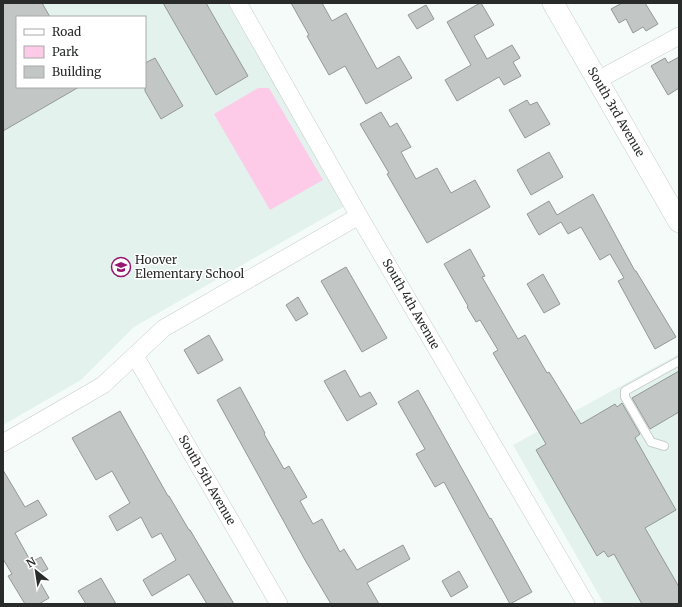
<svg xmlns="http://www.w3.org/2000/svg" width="682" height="607" viewBox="0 0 682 607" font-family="Merriweather,serif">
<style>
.built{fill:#e3f2ed;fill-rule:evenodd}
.green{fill:#fdcbe7}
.building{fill:#c2c7c5;stroke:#949997}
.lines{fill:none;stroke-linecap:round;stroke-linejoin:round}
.service-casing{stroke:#c8cecc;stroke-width:10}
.minor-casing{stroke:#c8cecc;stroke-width:18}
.tertiary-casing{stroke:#c8cecc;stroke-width:22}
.service{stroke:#fff;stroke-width:8}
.minor{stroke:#fff;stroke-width:17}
.tertiary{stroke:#fff;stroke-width:21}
.labels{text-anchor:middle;stroke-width:3;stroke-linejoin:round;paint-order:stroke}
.street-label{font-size:12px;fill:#292b2a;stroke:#fff}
.poi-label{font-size:12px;fill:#292b2a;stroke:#fff;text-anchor:start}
</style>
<rect width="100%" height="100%" fill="#f5fbf9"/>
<!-- built -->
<path class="built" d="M3,3H228L345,206L134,327L81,380L3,425ZM17,17H145V87H17Z
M679,354V604H604L513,445Z"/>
<!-- green -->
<path class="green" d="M258,88H269L323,180L270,210L214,114Z"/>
<!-- building -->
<path class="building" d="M3,3H42L50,17H17V87H79L3,131Z
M163,3H206L248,76L216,95Z
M291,3H322L332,21L346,13L377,69L399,56L412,78L366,104L345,66L329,75L307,36L309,35Z
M480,3H481L494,25L474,36L487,59L512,45L520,58L513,62L521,76L504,85L499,77L457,101L445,80L471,65L447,22Z
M622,3H645L658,24L646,31L643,27L633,33L626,19L619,23L611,9Z
M426,5L434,19L417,29L408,15Z
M679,57V88L668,95L651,66L665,58L668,63Z
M155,58L183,106L161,119L145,91V63Z
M527,100L530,105L537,102L550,124L525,138L509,110Z
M381,112L390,127L397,123L411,147L401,152L416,179L437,168L451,193L475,180L490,207L427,243L387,174L389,173L360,124Z
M549,152L563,177L531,195L517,170Z
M593,194L635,271H636L676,337L655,349L618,281L624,278L610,254L600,260L581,227L568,234L561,222L539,235L527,214L549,201L557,215Z
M470,249L485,276L482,277L518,339L525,335L547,373L549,372L581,424L615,404L617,407L622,403L640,434L635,438L676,510L645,528L679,587V604H642L614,554L608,557L604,551L597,556L536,450L546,444L493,353L498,350L480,320L476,322L467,307L468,306L444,264Z
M346,267L387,338L362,352L321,281Z
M543,274L560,304L544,313L527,284Z
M298,297L308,314L296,321L286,305Z
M209,335L223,360L198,374L184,350Z
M345,370L360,397L370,392L377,404L347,421L324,381Z
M679,371V412L650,429L632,398Z
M240,387L265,433L264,434L284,469L289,466L307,497L300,501L313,524L322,519L340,552L344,549L357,570L403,545L410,559L367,583L379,604H331L305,560L217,400Z
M418,390L490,519L491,518L532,592L510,604L444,482L435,487L416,454L425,449L398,402Z
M120,411L168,496H169L189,530H190L234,604H207L189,574L152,596L143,580L176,560L161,533L152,538L141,517L117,531L109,516L130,503L112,471L96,480L72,438Z
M3,470L25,507L38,500L47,515L15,533L31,562L41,557L48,569L36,575L49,598L39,604H25L8,576L12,574L3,559Z
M459,571L468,587L451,597L442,581Z
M101,578L116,604H86L78,591Z"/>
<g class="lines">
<defs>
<path id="service" d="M664,446L651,442L625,397V391L679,361"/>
<path id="minor" d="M238,3L359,216L586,604
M598,80L679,36
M135,356L279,604
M3,443L103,385L164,328L359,216"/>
<path id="tertiary" d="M553,3L679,222"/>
</defs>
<!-- service casing -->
<use href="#service" class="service-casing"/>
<!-- minor casing -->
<use href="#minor" class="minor-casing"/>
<!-- tertiary casing -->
<use href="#tertiary" class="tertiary-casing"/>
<!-- service -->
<use href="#service" class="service"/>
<!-- minor -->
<use href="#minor" class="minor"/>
<!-- tertiary -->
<use href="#tertiary" class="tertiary"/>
</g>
<!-- icons -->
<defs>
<symbol id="school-ring" viewBox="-11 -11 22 22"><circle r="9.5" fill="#fff" stroke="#961770" stroke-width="1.5"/><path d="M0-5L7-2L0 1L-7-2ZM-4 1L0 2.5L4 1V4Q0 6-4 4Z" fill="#961770"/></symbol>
</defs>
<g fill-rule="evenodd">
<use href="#school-ring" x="110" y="256" width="22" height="22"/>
</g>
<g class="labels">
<!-- street labels -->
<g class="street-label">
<text transform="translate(616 112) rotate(60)" y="4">South 3rd Avenue</text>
<text transform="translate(411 304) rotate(60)" y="4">South 4th Avenue</text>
<text transform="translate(207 480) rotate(60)" y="4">South 5th Avenue</text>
</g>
<!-- poi labels -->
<g class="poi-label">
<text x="135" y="264">Hoover<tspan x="135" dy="14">Elementary School</tspan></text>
</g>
</g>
<!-- border -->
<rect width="682" height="607" fill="none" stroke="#292b2a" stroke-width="8"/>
<!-- legend -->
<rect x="16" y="16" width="130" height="72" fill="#ffffff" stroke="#a9aaaa"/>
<rect x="24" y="29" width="20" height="6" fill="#ffffff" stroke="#a9aaaa"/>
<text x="52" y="36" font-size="12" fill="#292b2a">Road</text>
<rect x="24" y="46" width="20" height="12" fill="#fdcbe7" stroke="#a9aaaa"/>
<text x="52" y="56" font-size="12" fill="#292b2a">Park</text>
<rect x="24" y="66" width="20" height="12" fill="#c2c7c5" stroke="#a9aaaa"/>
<text x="52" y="76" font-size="12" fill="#292b2a">Building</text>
<!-- north arrow -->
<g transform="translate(36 571) rotate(330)" stroke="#ffffff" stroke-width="3" paint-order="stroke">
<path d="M0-3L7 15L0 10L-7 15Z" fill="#292b2a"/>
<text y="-6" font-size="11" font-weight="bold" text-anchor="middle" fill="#292b2a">N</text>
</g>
</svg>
